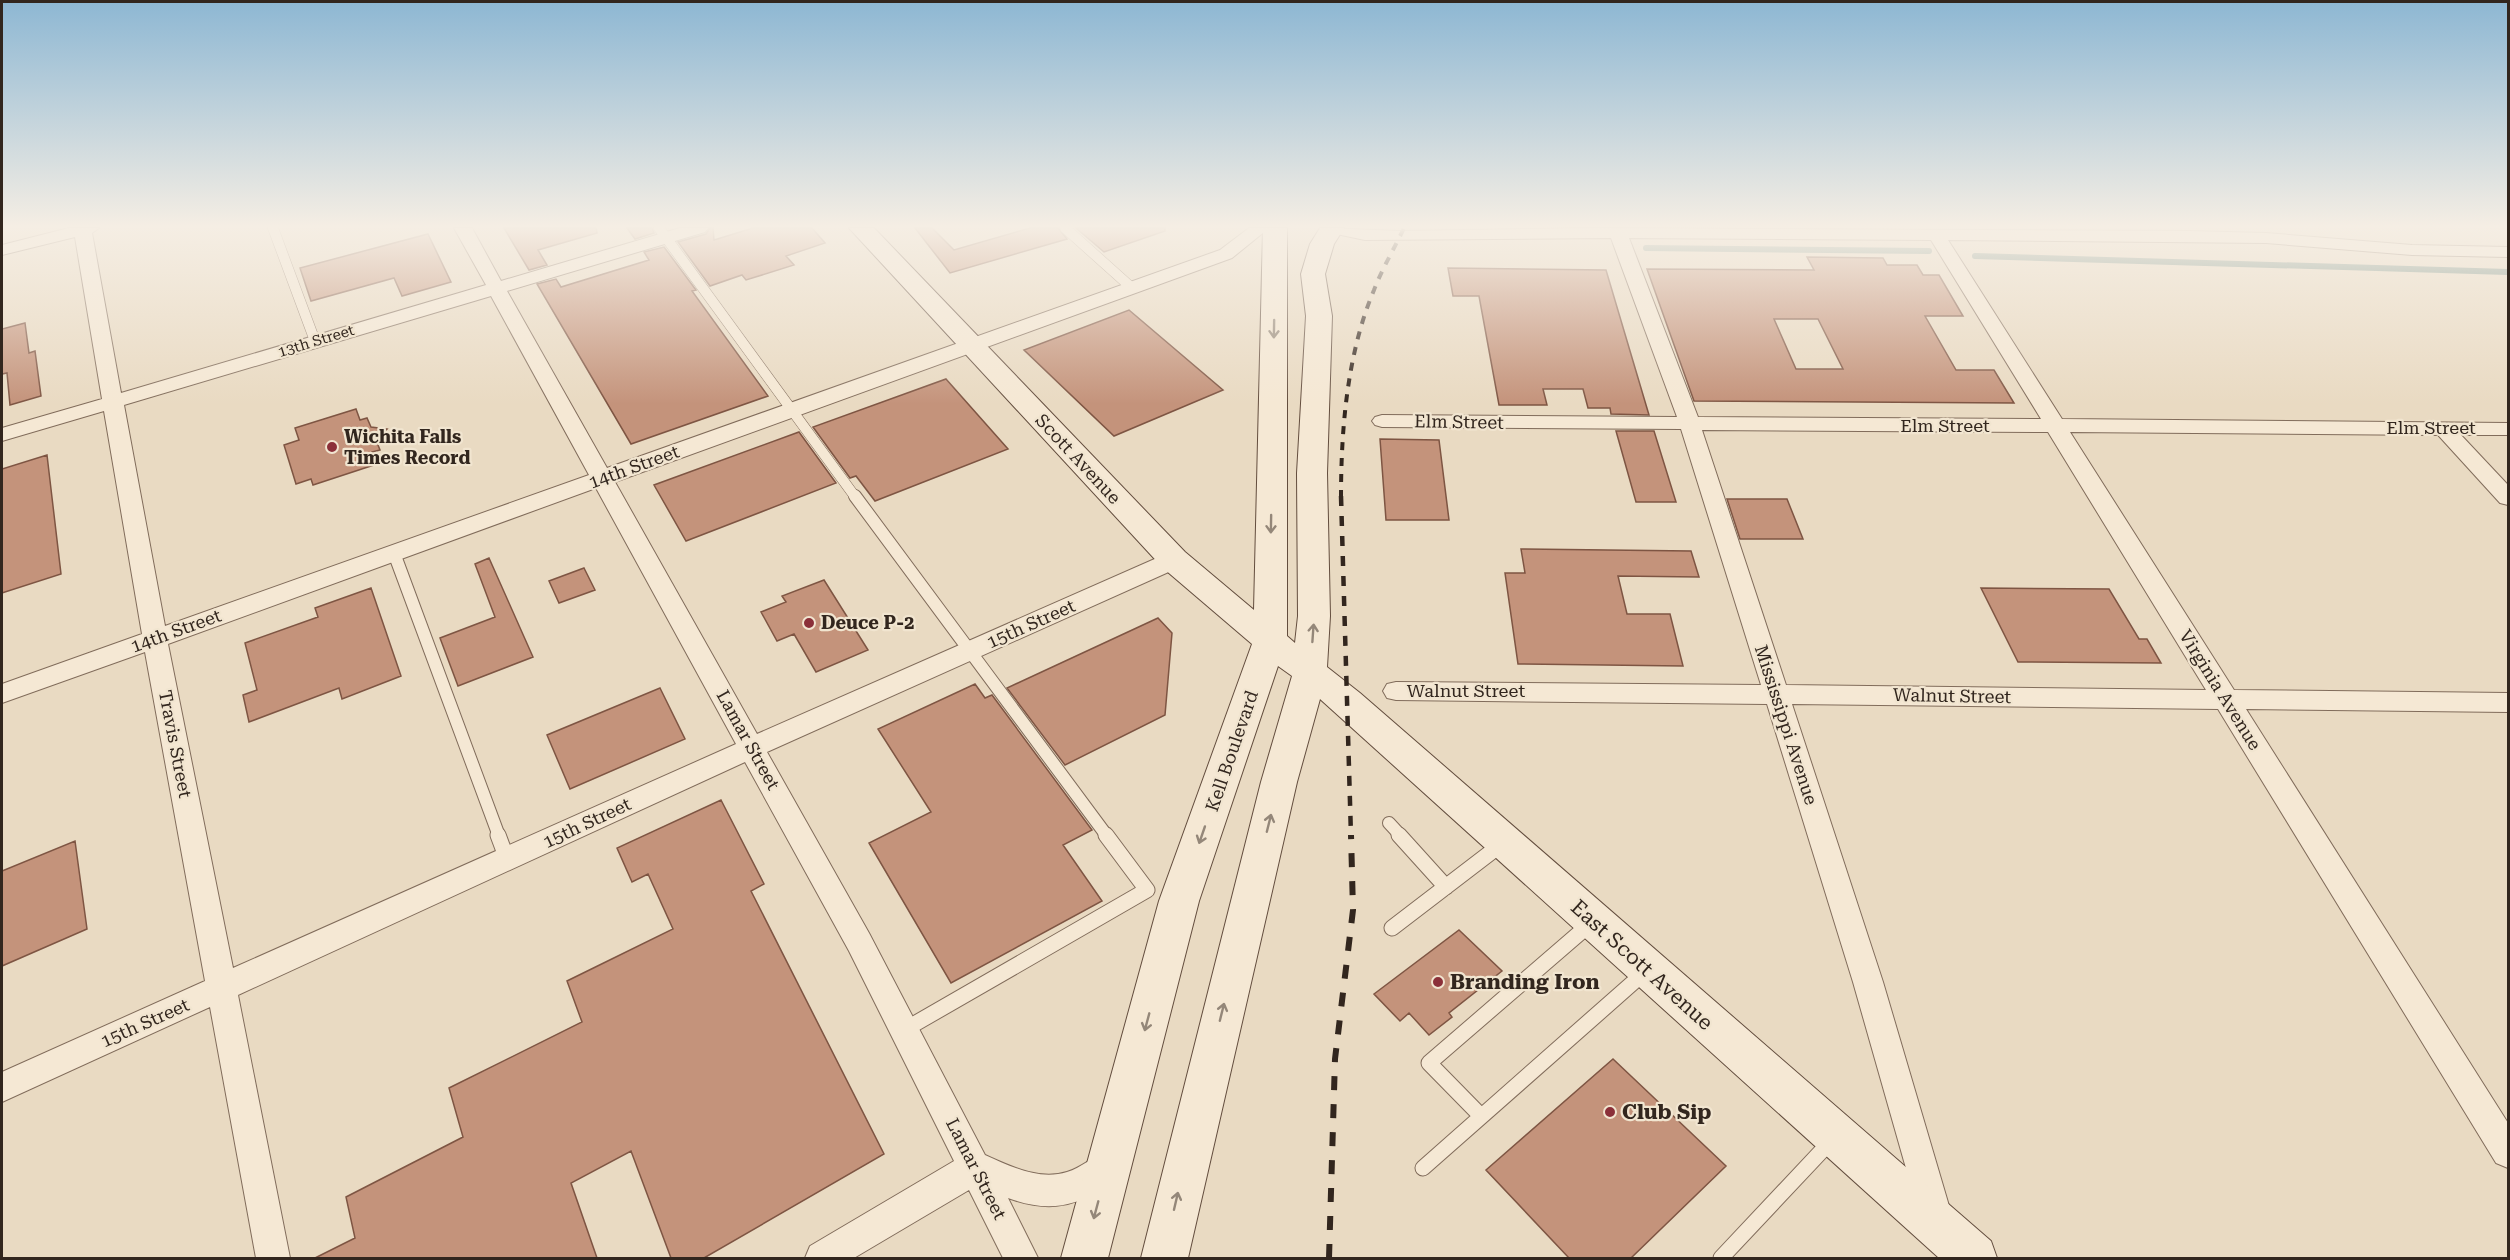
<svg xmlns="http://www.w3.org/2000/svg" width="2510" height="1260" viewBox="0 0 2510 1260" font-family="'Roboto Serif',serif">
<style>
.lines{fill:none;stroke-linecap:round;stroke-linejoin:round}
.stream{stroke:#6c897f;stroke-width:6}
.building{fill:#c4937b;stroke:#7e5543;stroke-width:1.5;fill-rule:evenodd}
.service-far2-casing{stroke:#816c5b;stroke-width:11}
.service-far1-casing{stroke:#816c5b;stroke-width:14}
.service-casing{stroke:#816c5b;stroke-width:17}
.minor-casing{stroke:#816c5b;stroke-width:2}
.secondary-casing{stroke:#634d3e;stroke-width:2}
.service-far2{stroke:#f5e8d4;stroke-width:10}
.service-far1{stroke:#f5e8d4;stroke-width:12}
.service{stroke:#f5e8d4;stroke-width:15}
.minor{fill:#f5e8d4;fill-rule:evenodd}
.secondary{fill:#f5e8d4;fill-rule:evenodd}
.rail-far2{stroke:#32261e;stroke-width:4;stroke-dasharray:8 8;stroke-linecap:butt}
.rail-far1{stroke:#32261e;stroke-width:4.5;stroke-dasharray:10 10;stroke-linecap:butt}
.rail{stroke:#32261e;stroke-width:6;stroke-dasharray:14 14;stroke-linecap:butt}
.oneway{stroke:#948779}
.poi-dot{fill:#8b3039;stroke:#f1e5d0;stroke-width:2}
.labels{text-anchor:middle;stroke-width:4.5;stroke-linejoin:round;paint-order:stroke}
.far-street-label{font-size:15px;fill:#32261e;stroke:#f1e5d0}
.street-label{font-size:18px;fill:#32261e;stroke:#f1e5d0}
.poi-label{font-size:18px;font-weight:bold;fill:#32261e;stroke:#f1e5d0;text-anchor:start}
.near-street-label{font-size:21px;fill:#32261e;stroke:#f1e5d0}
.near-poi-label{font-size:21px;font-weight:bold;fill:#32261e;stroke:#f1e5d0;text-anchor:start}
</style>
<rect width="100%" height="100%" fill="#e9dac2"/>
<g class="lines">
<!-- stream -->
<path class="stream" d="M1646,248L1929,251
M1975,256L2508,272"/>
</g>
<!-- building -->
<path class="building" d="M504,228H596L597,233L538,250L547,265L529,270Z
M627,228H652L654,233L635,239Z
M710,228H713L714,240L753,228H812L825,243L786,256L794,265L746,280L742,275L710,286L678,242L706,234Z
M915,228H932L954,250L1030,228H1058L1067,239L950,273Z
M1076,228H1165V231L1104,252Z
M428,234L451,282L402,296L394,278L311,301L300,268Z
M664,247L696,290L692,291L768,396L631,444L537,284L556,279L561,287L649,260L644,252Z
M1807,257L1883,258L1887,265H1917L1923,275H1939L1963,316H1925L1956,370H1994L2014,403L1694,401L1647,269L1814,270ZM1774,319H1818L1843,369H1796Z
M1448,268L1606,270L1649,415L1611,414L1610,408H1588L1583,389H1543L1547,405H1499L1479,296H1453Z
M1129,310L1223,390L1114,436L1024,350Z
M25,323L29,353L35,351L41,396L10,405L7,373L2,374V329Z
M946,379L1008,449L875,501L856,476L850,478L813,427Z
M356,409L360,420L367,418L371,427L387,429L376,440L380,450L372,452L377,464L313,485L311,479L296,484L284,445L299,440L295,428Z
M1616,431H1654L1676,502H1636Z
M799,432L836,483L686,541L654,485Z
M1380,439L1439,440L1449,520H1386Z
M47,455L61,574L2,593V469Z
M1727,499H1787L1803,539H1740Z
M1521,549L1691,551L1699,577L1618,576L1627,614H1670L1683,666L1518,664L1505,573H1525Z
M489,558L533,657L458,686L440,638L495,617L475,564Z
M584,568L595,590L559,603L549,581Z
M824,580L868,650L816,672L794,634L777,641L761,612L786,602L782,596Z
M371,588L401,676L342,699L339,688L249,722L243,695L257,690L245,643L318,617L315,608Z
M1981,588L2109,589L2139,639H2147L2161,663L2018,662Z
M1158,618L1172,633L1165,715L1065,765L1007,688Z
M975,684L985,698L992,695L1092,830L1063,845L1102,901L951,983L869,843L931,812L878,729Z
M660,688L685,739L570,789L547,735Z
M721,800L764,884L751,891L884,1154L704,1258H671L631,1151L571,1183L597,1258H315L355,1238L346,1197L463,1137L449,1088L582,1022L567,981L673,929L648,874L632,882L617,848Z
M75,841L87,929L2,966V871Z
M1459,930L1502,971L1449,1013L1452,1017L1429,1035L1409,1013L1400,1021L1374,994Z
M1613,1059L1726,1166L1631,1258H1569L1486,1170Z"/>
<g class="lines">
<defs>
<path id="service-far2" d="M273,228L315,341
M659,228L856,498
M1065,228L1132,288"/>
<path id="service-far1" d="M855,496L1107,836
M394,553L499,836
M1389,823L1401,836"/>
<path id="service" d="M498,835L507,859
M1399,835L1446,887
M1392,928L1503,843
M904,1030L1147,890L1106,835
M1481,1116L1429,1063L1590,924
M1423,1168L1645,972
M1721,1258L1831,1141"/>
<path id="minor" d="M69,228H99L92,233L121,393L486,285L454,228H472L501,281L680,228H708L705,232L507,291L607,468L1220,250L1249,228H1269L1232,258L615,482L757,734L1166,554L1174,552L1182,554L1185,560L1182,566L767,752L869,933L985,1155C1010,1166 1039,1181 1067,1172C1081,1168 1094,1156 1108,1150L1120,1155L1124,1166C1119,1178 1113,1182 1102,1189C1071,1209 1043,1211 1008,1198L1038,1258H1003L969,1190L854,1258H805L810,1246L954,1161L849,951L745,762L238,995L290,1258H256L210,1007L2,1102V1072L205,981L145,652L2,703V684L142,634L104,411L2,441V428L102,399L75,237L2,255V245ZM491,296L589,475L165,626L124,405ZM596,488L736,744L233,968L168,644Z
M1324,228L1400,231L1597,228L2190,231L2266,233L2412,245L2508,247V257L2412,255L2266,243L1948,240L2062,419L2508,423V435H2461L2508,485V505L2500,503L2438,435L2070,432L2234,690L2508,693V712L2246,709L2508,1123V1168L2496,1163L2218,709L1792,704L1883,982L1952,1216L1947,1228L1935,1233L1923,1228L1853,982L1767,704L1396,700L1387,698L1383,691L1387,684L1396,682L1761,685L1681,429L1382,427L1375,425L1372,421L1375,417L1382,415L1677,417L1611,238L1365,240L1327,232ZM1629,238L1931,240L2041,419L1698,417ZM1702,430L2048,432L2206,690L1786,685Z"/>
<path id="secondary" d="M849,228H874L1185,552L1254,610L1263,228H1287V636L1295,643L1298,616L1297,473L1306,316L1301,274L1310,244L1320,228H1344L1334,244L1325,274L1332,316L1327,473L1330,616L1327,667L1360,693L1991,1241L1997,1258H1939L1320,699L1297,782L1188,1258H1141L1261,782L1292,676L1278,666L1199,901L1108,1258H1061L1159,901L1252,644L1163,568Z"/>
</defs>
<!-- service-far2 casing -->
<use href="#service-far2" class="service-far2-casing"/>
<!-- service-far1 casing -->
<use href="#service-far1" class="service-far1-casing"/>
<!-- service casing -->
<use href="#service" class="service-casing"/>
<!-- minor casing -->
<use href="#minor" class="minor-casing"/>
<!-- secondary casing -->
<use href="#secondary" class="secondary-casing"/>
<!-- service-far2 -->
<use href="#service-far2" class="service-far2"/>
<!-- service-far1 -->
<use href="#service-far1" class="service-far1"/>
<!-- service -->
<use href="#service" class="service"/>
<!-- minor -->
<use href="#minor" class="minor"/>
<!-- secondary -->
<use href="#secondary" class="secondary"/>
<!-- rail-far2 -->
<path class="rail-far2" d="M1341,498C1341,429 1347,354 1374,290C1382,269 1394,249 1404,228"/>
<!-- rail-far1 -->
<path class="rail-far1" d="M1341,496L1351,836"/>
<!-- rail -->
<path class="rail" d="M1329,1258L1335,1059L1353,910L1351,835"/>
</g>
<!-- one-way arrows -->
<defs><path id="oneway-shaft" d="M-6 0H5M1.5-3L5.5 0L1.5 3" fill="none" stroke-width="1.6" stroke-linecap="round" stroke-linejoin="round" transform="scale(1.5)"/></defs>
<g class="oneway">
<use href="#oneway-shaft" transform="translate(1274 329) rotate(91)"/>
<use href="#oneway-shaft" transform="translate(1271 524) rotate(91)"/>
<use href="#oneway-shaft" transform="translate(1313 633) rotate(-86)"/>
<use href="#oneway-shaft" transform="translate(1269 823) rotate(-76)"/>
<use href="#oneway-shaft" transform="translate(1202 835) rotate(109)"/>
<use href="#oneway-shaft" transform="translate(1222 1012) rotate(-76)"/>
<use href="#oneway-shaft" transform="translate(1147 1022) rotate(105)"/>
<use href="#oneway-shaft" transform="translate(1176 1201) rotate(-77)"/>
<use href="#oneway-shaft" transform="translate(1096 1210) rotate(105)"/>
</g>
<!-- sky -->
<linearGradient id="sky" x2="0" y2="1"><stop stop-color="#8db7d3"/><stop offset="0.56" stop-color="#f5eee4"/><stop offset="1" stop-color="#f5eee4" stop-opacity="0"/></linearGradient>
<rect width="2510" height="404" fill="url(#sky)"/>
<!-- markers -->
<g class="poi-dot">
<circle cx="332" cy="447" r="6"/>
<circle cx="809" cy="623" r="6"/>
<circle cx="1438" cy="982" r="6"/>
<circle cx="1610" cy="1112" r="6"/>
</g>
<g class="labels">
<!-- far-street labels -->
<g class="far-street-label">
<text transform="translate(316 341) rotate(-17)" y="5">13th Street</text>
</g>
<!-- street labels -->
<g class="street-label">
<text transform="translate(1459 422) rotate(1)" y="6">Elm Street</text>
<text x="1945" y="432">Elm Street</text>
<text x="2431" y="434">Elm Street</text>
<text transform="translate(1078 459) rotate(47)" y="6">Scott Avenue</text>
<text transform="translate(634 467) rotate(-20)" y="6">14th Street</text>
<text transform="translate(1031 624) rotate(-24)" y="6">15th Street</text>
<text transform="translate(176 631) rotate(-20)" y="6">14th Street</text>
<text transform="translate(2220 690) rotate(58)" y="6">Virginia Avenue</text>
<text x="1466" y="697">Walnut Street</text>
<text transform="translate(1952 696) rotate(1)" y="6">Walnut Street</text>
<text transform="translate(1786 725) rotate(72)" y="6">Mississippi Avenue</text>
<text transform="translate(748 740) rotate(61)" y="6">Lamar Street</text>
<text transform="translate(175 744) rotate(79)" y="6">Travis Street</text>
<text transform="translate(1232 751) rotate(-71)" y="6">Kell Boulevard</text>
<text transform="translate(587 823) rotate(-25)" y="6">15th Street</text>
<text transform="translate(145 1023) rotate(-24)" y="6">15th Street</text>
<text transform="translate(976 1169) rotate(63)" y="6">Lamar Street</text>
</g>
<!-- poi labels -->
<g class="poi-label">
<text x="344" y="443">Wichita Falls<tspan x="344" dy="21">Times Record</tspan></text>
<text x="821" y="629">Deuce P-2</text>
</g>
<!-- near-street labels -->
<g class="near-street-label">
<text transform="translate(1642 965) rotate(42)" y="7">East Scott Avenue</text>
</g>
<!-- near-poi labels -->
<g class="near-poi-label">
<text x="1450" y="989">Branding Iron</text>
<text x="1622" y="1119">Club Sip</text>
</g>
</g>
<!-- border -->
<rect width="2510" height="1260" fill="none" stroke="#32261e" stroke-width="6"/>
</svg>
